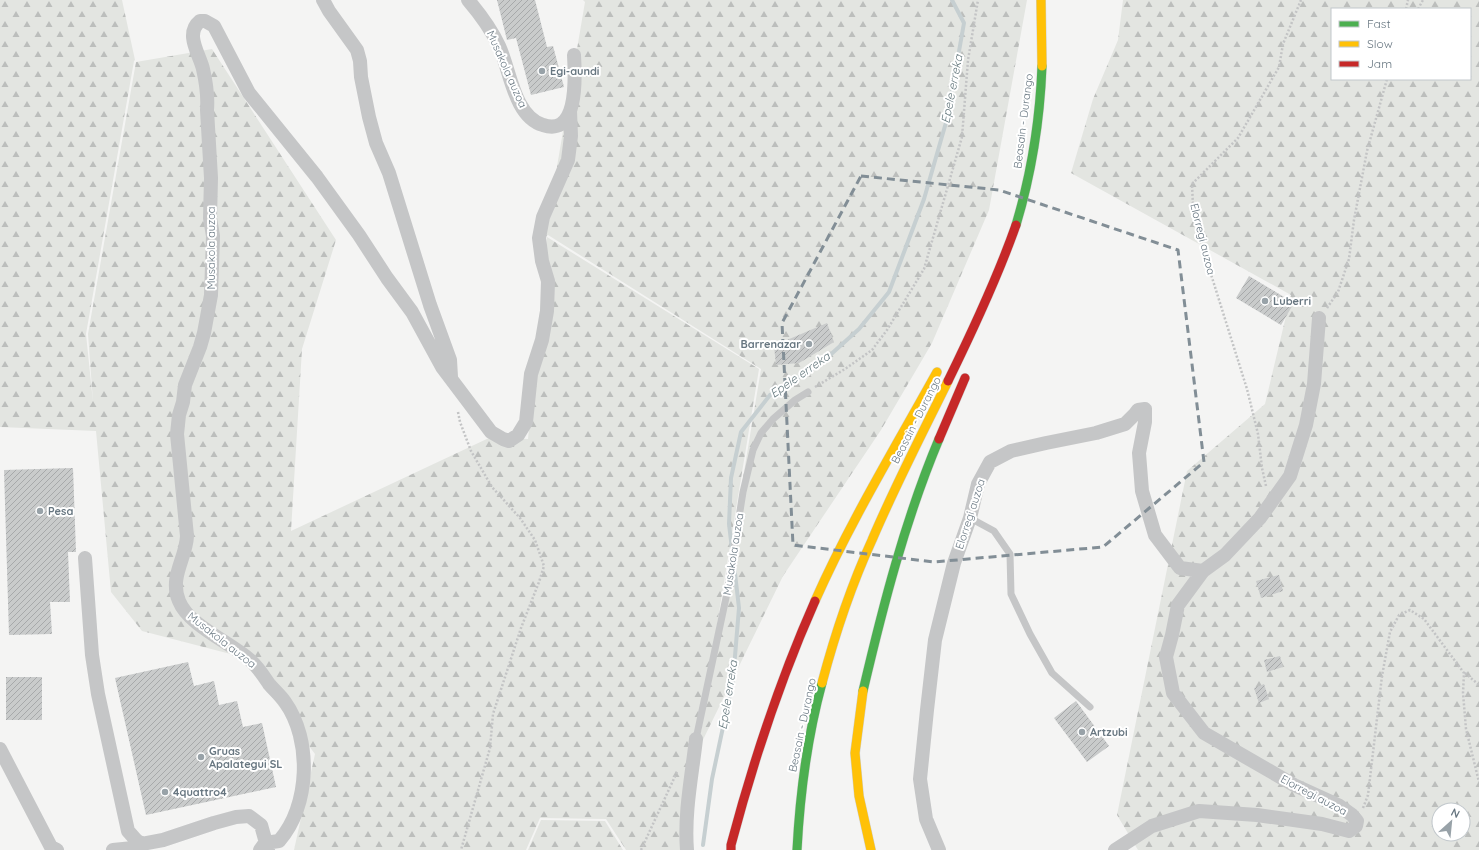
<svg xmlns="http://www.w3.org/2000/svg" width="1479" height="850" viewBox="0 0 1479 850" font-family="Quicksand,sans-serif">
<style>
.forest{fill:url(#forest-firs);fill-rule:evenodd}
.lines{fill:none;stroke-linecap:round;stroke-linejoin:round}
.stream{stroke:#c6cfd1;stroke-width:4}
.building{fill:url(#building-hatch)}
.fast-casing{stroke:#d0d1d1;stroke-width:10}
.slow-casing{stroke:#d0d1d1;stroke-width:10}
.jam-casing{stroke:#d0d1d1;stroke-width:10}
.path{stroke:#c3c4c5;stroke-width:2.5;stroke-dasharray:2 2;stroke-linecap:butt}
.lane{stroke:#c5c6c7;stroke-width:7}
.street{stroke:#c5c6c7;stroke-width:14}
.fast{stroke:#4caf50;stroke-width:9}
.slow{stroke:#ffc107;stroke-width:9}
.jam{stroke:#c62828;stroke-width:9}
.marked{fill:none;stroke:#828e96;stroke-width:3;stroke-dasharray:8 5;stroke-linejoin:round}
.poi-dot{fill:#98a2a8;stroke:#fff;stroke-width:1.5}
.labels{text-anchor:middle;stroke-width:4;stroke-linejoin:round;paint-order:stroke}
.street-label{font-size:11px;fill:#677680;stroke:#fff}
.poi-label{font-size:11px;font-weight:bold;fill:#677680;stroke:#fff;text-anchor:start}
.water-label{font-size:12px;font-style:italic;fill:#63777c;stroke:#fff}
</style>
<defs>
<pattern id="forest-firs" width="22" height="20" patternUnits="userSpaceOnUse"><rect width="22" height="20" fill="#e3e5e1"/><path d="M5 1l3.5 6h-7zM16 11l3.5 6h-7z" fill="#bcbebc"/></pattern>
<pattern id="building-hatch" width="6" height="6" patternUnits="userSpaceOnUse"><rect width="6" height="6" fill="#c9cbcb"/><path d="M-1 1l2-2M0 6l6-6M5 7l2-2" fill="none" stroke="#a7a9aa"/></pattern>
</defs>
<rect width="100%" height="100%" fill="#f4f4f3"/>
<!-- forest -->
<path class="forest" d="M0,0H122L135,60L134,61L86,334L93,402L88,334L136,62L212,49L336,240L302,349L291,531L491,437L528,439L547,237L759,369L680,850H626L606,819L540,818L526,850H294L315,754L242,657L142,631L111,592L96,431L0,427Z
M583,0H1027L989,210L932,343L881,430L783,576L698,750L761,369L548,235L545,237L585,2Z
M1123,0H1479V850H1138L1117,815L1187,471L1265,404L1291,295L1071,173L1093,99L1118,40ZM1332,9H1470V79H1332ZM1439,810H1463V834H1439Z
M541,820L605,821L623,850H528Z"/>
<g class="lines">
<!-- stream -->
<path class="stream" d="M732,549L729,524L731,478L741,432L770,395L819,365L859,329L889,292L924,199L947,119L964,23L952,0
M703,845L712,779L733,680L739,608L734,565"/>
</g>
<!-- building -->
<path class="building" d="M497,0H535L547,47L553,46L564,87L531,95L516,38L507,40Z
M1249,276L1294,303L1281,325L1236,298Z
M827,323L834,342L799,363L776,365L774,346L786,345L787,340Z
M73,468L76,552H68L70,602H50L52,634L9,635L4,470Z
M1279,575L1283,591L1261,598L1256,581Z
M1280,656L1283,667L1267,672L1264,660Z
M188,662L194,686L214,681L219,705L237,701L243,727L262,723L276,787L146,815L115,678Z
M6,677H42V720H6Z
M1264,684L1269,699L1259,703L1254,688Z
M1076,701L1109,746L1087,762L1054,718Z"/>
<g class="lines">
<defs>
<path id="fast" d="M1016,225C1031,175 1040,119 1042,66
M863,691C883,606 905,520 939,439
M797,850C800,793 807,738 822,683"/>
<path id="slow" d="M1041,0L1042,66
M815,601C850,522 895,448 937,372
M822,683C835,634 851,586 872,540C895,486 922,434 948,381
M863,691L855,753L859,796L871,850"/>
<path id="jam" d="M948,381C973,330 997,279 1016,225
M939,439L965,378
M731,850V845C753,762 780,680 815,601"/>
</defs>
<!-- fast casing -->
<use href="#fast" class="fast-casing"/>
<!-- slow casing -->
<use href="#slow" class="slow-casing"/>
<!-- jam casing -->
<use href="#jam" class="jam-casing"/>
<!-- path -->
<path class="path" d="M1406,9L1408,0
M1418,9L1423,0
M1327,308L1338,292L1349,259L1354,220L1367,151L1387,79
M815,387L845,369L872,350L887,330L924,269L962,137L968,60L978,0
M458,412L460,422L471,451L492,487L520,518L535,540L544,566L539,582L521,628L493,714L490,748L461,850
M1266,486L1262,468L1258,434L1247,389L1204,252L1193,206L1192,184L1238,138L1279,67L1283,44L1301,0
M1465,673L1479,685
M1363,808L1368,795L1382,676L1390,632L1399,615L1410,610L1424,619L1464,673L1463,693L1466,729L1479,782
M641,850L677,772"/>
<!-- lane -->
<path class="lane" d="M970,518L994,531L1010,554L1011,594L1030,634L1052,673L1090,707
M696,739L727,593L743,492L753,450L761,433L773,419L795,400L808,392"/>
<!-- street -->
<path class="street" d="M323,0L329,11L357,50L360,61L361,77L369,117L376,143L389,173L430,305L450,360L451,377
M468,0C480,14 491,29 499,46C510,69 514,117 543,125C549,127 555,128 561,124C577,113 575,72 574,55
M85,558L92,655L98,694L128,831L136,840L142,844
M0,749L51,847L57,850
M113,850L133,848L142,844L163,840L214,823L236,817L249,816L261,825L268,850
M260,850L265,843L279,841C310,806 312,740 285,702C280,695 274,690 269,684C263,675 258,667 250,660C230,642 189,626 179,601C169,577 186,559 187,536L177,434L179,415L183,402L185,385L200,347L204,333L211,295L213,236L210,218L211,178L207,110C208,97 206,82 203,69C200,55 184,34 200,21H205L214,26L249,93L317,177L359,235L387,278L412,312L442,367L491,432L503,439L509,441L518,435L526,422L531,374L542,340L547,311L548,281L542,261L539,238L543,217L568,160L571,136L570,111
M687,850C684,813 692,775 696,739
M939,850L926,819L920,779L927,710L935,640L954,563L970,518L978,484L990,462L1011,451L1046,443L1096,433L1125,424L1135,414L1138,410L1145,409V422L1139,453L1142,491L1155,535L1180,568L1203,571L1225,555L1260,518L1290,476L1306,425L1314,384L1319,318
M1115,850L1152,826L1199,811L1257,815L1322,824L1349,831L1356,826L1357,821L1352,815L1338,805L1294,785L1204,733L1173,693L1166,657L1172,635L1178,605L1203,571"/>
<!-- fast -->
<use href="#fast" class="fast"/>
<!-- slow -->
<use href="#slow" class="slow"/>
<!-- jam -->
<use href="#jam" class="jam"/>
</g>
<!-- marked area -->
<path class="marked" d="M861,176L999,190L1178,250L1204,462L1103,547L934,562L793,545L782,323Z"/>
<!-- markers -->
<g class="poi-dot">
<circle cx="542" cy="71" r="4"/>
<circle cx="1265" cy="301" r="4"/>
<circle cx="809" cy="344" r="4"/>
<circle cx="40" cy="511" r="4"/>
<circle cx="1082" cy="732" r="4"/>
<circle cx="201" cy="757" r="4"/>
<circle cx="165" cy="792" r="4"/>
</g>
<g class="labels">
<!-- street labels -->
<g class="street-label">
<text transform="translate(507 69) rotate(66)" y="4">Musakola auzoa</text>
<text transform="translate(1023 121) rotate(-83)" y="4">Beasain - Durango</text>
<text transform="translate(1203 239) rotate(76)" y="4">Elorregi auzoa</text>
<text transform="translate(211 248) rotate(-90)" y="4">Musakola auzoa</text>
<text transform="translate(916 420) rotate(-63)" y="4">Beasain - Durango</text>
<text transform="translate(970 514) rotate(-72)" y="4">Elorregi auzoa</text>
<text transform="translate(733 554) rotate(-81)" y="4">Musakola auzoa</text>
<text transform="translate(222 640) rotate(38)" y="4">Musakola auzoa</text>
<text transform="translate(802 725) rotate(-78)" y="4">Beasain - Durango</text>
<text transform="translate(1314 795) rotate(28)" y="4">Elorregi auzoa</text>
</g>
<!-- poi labels -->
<g class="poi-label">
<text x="550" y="75">Egi-aundi</text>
<text x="1273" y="305">Luberri</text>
<text x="801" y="348" text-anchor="end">Barrenazar</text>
<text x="48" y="515">Pesa</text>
<text x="1090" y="736">Artzubi</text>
<text x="209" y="755">Gruas<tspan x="209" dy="13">Apalategui SL</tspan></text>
<text x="173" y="796">4quattro4</text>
</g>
<!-- water labels -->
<g class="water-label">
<text transform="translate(952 89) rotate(-79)" y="4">Epele erreka</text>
<text transform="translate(800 375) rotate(-35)" y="4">Epele erreka</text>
<text transform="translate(728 695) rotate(-81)" y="4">Epele erreka</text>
</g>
</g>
<!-- legend -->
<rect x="1331" y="8" width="140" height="72" fill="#ffffff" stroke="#c2c8cc"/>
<rect x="1339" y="21" width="20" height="6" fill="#4caf50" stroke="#c2c8cc"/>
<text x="1367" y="28" font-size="12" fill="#677680">Fast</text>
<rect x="1339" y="41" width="20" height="6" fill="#ffc107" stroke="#c2c8cc"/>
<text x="1367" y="48" font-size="12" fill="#677680">Slow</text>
<rect x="1339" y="61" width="20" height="6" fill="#c62828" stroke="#c2c8cc"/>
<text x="1367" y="68" font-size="12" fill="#677680">Jam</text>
<!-- north arrow -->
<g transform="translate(1451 822) rotate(27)"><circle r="19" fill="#ffffff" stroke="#c2c8cc"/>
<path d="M0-3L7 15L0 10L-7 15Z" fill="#98a2a8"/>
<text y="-6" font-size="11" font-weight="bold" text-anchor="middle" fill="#677680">N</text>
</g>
</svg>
